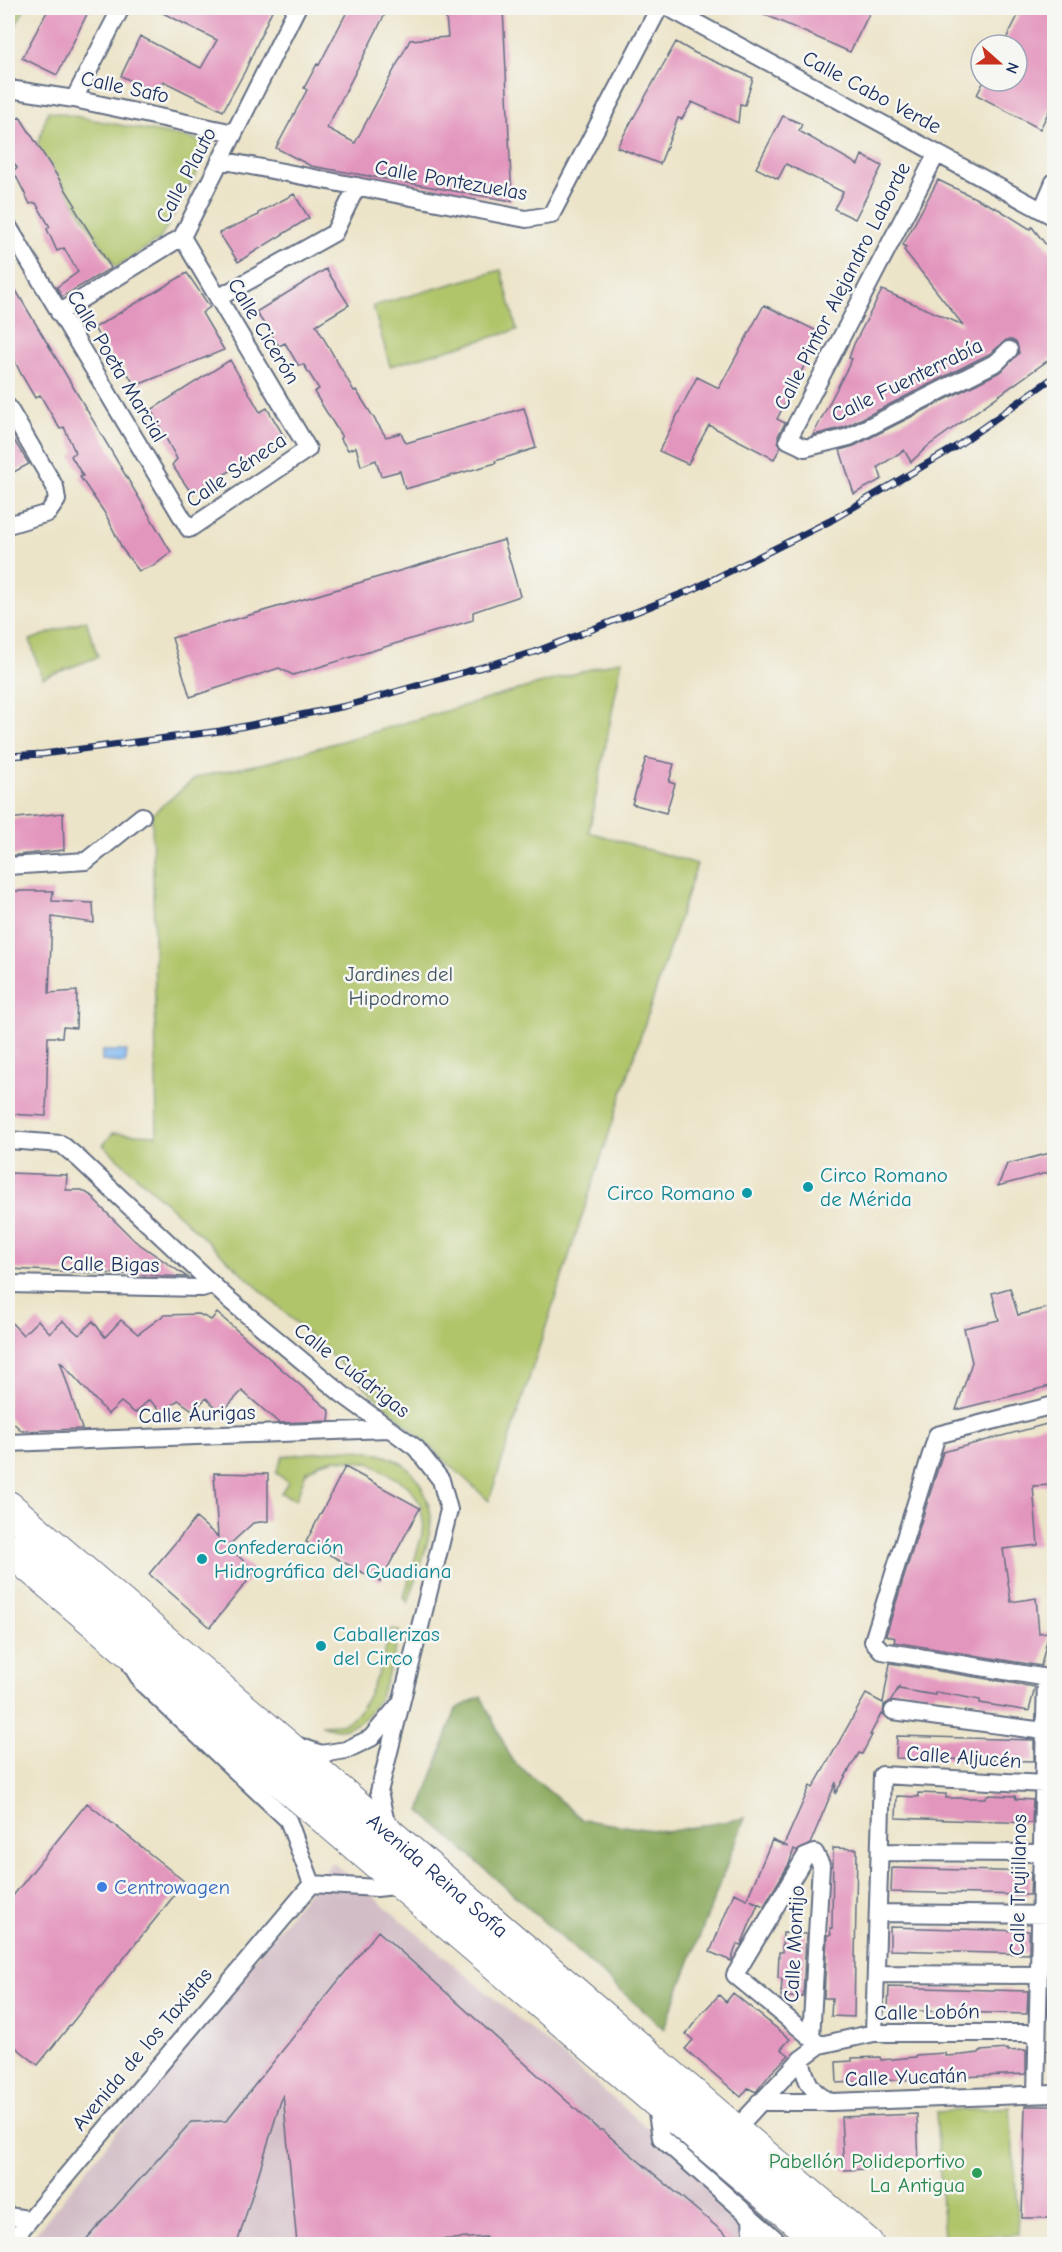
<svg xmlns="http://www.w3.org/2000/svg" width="1062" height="2252" viewBox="0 0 1062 2252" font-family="'Comic Neue',sans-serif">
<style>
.industrial{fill:#d2bdc6}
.green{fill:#b0c56a;stroke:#667a64;stroke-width:1.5}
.forest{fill:#8caa5e;stroke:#546c5e;stroke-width:1.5}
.water{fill:#81b7f0;stroke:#4e73a7;stroke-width:1.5}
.building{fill:#e396bd}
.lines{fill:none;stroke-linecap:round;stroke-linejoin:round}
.street-casing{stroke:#646e83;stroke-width:20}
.highway-casing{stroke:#646e83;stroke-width:34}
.street{stroke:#fff;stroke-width:16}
.highway{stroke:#fff;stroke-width:32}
.rail-casing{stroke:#1b2f5e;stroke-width:7}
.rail{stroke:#f6f6f2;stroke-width:4.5;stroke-dasharray:14;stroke-linecap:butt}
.culture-dot{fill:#0f9aa8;stroke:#f6f6f2;stroke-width:2}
.shop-dot{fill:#3f7fe0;stroke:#f6f6f2;stroke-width:2}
.leisure-dot{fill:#2e9e5b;stroke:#f6f6f2;stroke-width:2}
.labels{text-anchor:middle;stroke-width:5;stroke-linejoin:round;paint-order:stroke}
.street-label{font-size:21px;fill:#1b2f5e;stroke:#f6f6f2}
.park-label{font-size:21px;fill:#405461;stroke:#f6f6f2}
.culture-label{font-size:21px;fill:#0d838f;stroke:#f6f6f2;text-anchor:start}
.shop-label{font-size:21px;fill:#366cbe;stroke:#f6f6f2;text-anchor:start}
.leisure-label{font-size:21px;fill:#27864d;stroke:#f6f6f2;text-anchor:end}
</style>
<rect width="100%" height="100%" fill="#f6f6f2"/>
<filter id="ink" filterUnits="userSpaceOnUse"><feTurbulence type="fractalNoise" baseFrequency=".0167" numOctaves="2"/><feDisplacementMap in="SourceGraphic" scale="12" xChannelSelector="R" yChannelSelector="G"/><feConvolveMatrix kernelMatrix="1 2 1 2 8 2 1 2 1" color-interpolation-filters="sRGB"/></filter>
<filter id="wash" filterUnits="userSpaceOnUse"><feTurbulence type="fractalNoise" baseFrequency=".008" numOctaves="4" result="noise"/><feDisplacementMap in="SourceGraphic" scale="24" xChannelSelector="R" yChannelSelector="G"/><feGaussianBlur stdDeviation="1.35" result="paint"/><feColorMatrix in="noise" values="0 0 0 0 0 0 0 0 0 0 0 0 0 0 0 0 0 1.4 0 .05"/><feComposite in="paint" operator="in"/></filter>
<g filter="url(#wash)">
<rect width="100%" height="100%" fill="#ece4c8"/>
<!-- industrial -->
<path class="industrial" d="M332,1862L786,2244H27Z"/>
<!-- green -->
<path class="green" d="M8,8H25L8,40Z
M48,111L213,143L160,239L116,267L37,146Z
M501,270L517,330L390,366L373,306Z
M86,620L98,657L42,678L30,640Z
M622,660L589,832L697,864L489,1501L103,1145L113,1133L157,1135L152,814L197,777L269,762Z
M348,1449C386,1452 415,1461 427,1500C429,1506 431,1512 431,1518C431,1542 415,1579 408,1603L404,1597L424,1527L420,1503L408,1486L370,1463L336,1459L320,1463L306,1472L296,1500L281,1493L288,1482L276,1473L283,1456Z
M392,1629L400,1632C390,1665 382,1726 339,1729C333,1729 326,1726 321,1725C328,1724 337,1725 344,1723C369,1715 384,1652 392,1629Z
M1010,2107L1019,2234L944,2239L936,2112Z"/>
<!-- forest -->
<path class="forest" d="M481,1696L512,1760L583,1820L666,1832L745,1818L664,2029L420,1811L456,1709Z"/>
<!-- water -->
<path class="water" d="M102,1051H127L125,1063L102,1061Z"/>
<g id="blocks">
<!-- building -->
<path class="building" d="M49,8H90L57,75L22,58Z
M153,8H273L245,71L223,111L163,81L156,93L121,76L140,36L201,68L217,40Z
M349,8H388L327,128L355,143L410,40L448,37L445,8H503L512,201L311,166L276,148L307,90L304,88L317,64L319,65Z
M750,8H872L850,52Z
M1022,8H1054V101L1040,129L977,95L984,81H1017V45H1003Z
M676,42L695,53L753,78L745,105L740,104L738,123L692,102L682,119L678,118L660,164L617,147Z
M783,116L802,124L799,131L858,165L862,155L882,166L855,219L834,209L843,192L786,164L778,179L756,168Z
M20,117L76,206L74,207L111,268L62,297L57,287L78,272L64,248L57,251L47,229L50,227L36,203L30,204L13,170L17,168L8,152V124Z
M938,180L1000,210L1030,229L1032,227L1054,255V356L928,446L911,462L904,450L878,467L882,479L854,494L840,450L854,446L1002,371L1019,353L1017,343L1012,340H1006L991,353L845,427L813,435L852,359L849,358L854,344L882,290L963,325L904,250L906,247L903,245Z
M294,194L309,218L238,262L219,233L259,215L258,213Z
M326,269L349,305L316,325L354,391L356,390L386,437L401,433L406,443L524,408L536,448L495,461L496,463L405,489L400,471L381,476L376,460L361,466L356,447L348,450L340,438L342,437L314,392L319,389L304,365H298L285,343L279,346L256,312Z
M187,273L210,307L202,313L224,350L135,386L121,362L116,365L94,328Z
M8,277L171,552L155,565L139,571L123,550L106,515L80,477L83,476L71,456L75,452L64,427L60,429L40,395L35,398L21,374L10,351L13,347L8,338Z
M764,305L821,333L777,419L785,423L778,436V441L781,447L774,459L709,425L688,464L659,451L697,377L719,388Z
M230,360L260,412L267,408L285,438L192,494L172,465L177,459L151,410Z
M8,431L29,464L8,475Z
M504,540L520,596L473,612V620L293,675L279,668L190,697L172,638Z
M646,758L674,764L669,782L675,784L666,813L632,804Z
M63,813L64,850L8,856V819Z
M8,891H53L52,901L93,903L94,923L52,917L49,993L77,991L76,1028L63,1027L62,1037H48L46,1116L8,1114Z
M1054,1152V1171L998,1186L1007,1164Z
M8,1173L67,1175L66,1190H82L95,1198L94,1200L135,1241L187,1277L8,1269Z
M1010,1288L1018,1315L1052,1307L1054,1315V1385L956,1410L972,1362L964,1328L999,1320L992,1293Z
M217,1313L330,1411L329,1421L279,1423L242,1391L221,1413L206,1398L194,1411L178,1400L164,1413L149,1400L135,1413L121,1402L108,1414L60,1361L82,1429L22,1431L8,1418V1319L23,1335L38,1320L50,1333L63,1321L79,1335L93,1321L105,1337L121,1320L138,1334L164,1315L199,1314L211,1320Z
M1054,1422V1474L1051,1475V1485L1033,1486L1038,1545L1003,1549L1011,1602L1036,1598L1039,1633L1049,1632L1041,1666L894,1642L895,1638L886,1635L943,1452Z
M345,1467L420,1508L380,1582L306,1542Z
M214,1473L268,1474V1521L253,1523L228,1546L255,1572L210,1627L149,1574L196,1518L218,1537Z
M890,1663L1035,1687L1029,1711L980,1703V1700L959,1696L935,1692V1695L899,1689V1687L891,1701L884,1705L883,1715L881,1714L870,1735H872L862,1754L859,1753L835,1794L836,1782L810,1844L797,1851L794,1849L789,1864L764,1906L750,1900L758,1904L741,1945L737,1944L731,1961L710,1952L734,1893L747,1899L772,1840L788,1847L784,1845L810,1786L813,1788L866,1694L883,1703Z
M897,1736L1034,1740V1761L896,1758Z
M918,1793L946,1794V1798H986L987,1795L1015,1796L1016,1799L1033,1800L1032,1823L896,1818L897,1796L918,1797Z
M87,1803L185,1882L38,2065L8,2041V1902Z
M833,1848L857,1849L854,2017L831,2016L832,1998H824L827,1935H831L830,1928H832Z
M892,1868L1031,1872L1030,1895L891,1892Z
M890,1927L1029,1931V1954L890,1950Z
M378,1931L599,2130H602L737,2244H487L486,2237L364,2244H297L283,2094L237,2244H82L191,2122L226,2121Z
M783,1933L806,1934L803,1997H781L782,1979L778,1978L779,1952H782Z
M889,1987L1028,1991L1027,2014L888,2010Z
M1049,1992H1054V2016H1048Z
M733,1993L790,2039L781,2049L789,2055L771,2073L756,2092L748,2088L741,2097L685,2049L693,2040L686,2034L701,2014L719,1995L726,2002Z
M1008,2049V2051L1026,2050V2074L837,2083L836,2062L852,2061V2058L880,2057L881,2060L916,2057V2055L945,2053V2056L962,2055L979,2053L980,2051Z
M1025,2106H1054V2218H1022Z
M917,2114L919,2167L844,2170L841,2117Z"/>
</g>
</g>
<g filter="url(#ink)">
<use href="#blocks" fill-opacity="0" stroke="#646e83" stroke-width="1.5"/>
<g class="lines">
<defs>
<path id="street" d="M669,8L1054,217
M8,86L9,89L74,99L234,133
M74,99L121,8
M937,153L788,440L805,448L849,437L997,362L1009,350
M220,160L526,219L551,215L659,8
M1042,210L1054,182
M8,226L189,529L308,449L182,237
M218,298L334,233L357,186
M59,313L182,237L297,8
M8,407L55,487L57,500L48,513L8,525
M8,866L86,861L142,816
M8,1140L61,1144L78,1158L227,1298L342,1394L416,1448L441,1480L449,1510L379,1792L387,1827
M8,1284L202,1288L212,1285
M1054,1405L937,1435L873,1641L882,1651L1054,1679
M8,1443L388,1429
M131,1665L143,1684L288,1820L312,1884L377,1888L403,1885
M893,1711L1044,1731
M299,1746L321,1754L346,1750L371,1738L398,1706
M881,1852L1041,1853
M878,1913L1054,1915
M876,1974L1039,1975
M874,2033L882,1775L1043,1784
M811,2038L821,1865L815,1853L805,1857L735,1975L820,2045
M801,2059C806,2081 810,2092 831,2102
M1036,2094L1046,1678
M655,2101L661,2138L781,2244
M759,2102H831L1054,2094
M733,2132L801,2059L820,2045L874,2033H1037
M8,2216L28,2219
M751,2219L753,2244
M9,2244L312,1884"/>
<g id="highway">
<path id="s1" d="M8,1507L867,2244"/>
<path d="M8,1548L824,2244"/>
</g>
</defs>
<!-- street casing -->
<use href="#street" class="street-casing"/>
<!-- highway casing -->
<use href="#highway" class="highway-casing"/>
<!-- street -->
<use href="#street" class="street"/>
<!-- highway -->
<use href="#highway" class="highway"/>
<defs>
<path id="rail" d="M8,756L43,754L220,731L346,706L535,652L694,589L830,521L957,446L1054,377"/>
</defs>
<!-- rail casing -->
<use href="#rail" class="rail-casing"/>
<!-- rail -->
<use href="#rail" class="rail"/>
</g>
</g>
<!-- markers -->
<g class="culture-dot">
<circle cx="808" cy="1187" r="6"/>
<circle cx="747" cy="1193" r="6"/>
<circle cx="202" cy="1559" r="6"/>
<circle cx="321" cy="1646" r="6"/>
</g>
<circle class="shop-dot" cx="102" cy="1887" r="6"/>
<circle class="leisure-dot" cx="977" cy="2173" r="6"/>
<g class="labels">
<!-- street labels -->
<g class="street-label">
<text transform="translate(125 87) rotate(12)" y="7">Calle Safo</text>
<text transform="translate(872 92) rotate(28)" y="7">Calle Cabo Verde</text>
<text transform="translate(186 175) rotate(-62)" y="7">Calle Plauto</text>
<text transform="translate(451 180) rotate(10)" y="7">Calle Pontezuelas</text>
<text transform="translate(842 286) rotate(-63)" y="7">Calle Pintor Alejandro Laborde</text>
<text transform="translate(264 331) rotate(59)" y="7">Calle Cicerón</text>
<text transform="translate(117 366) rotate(59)" y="7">Calle Poeta Marcial</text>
<text transform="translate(907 380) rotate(-26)" y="7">Calle Fuenterrabía</text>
<text transform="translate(236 470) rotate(-34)" y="7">Calle Séneca</text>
<text transform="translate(110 1264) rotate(1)" y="7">Calle Bigas</text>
<text transform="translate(352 1370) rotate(38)" y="7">Calle Cuádrigas</text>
<text transform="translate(197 1414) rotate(-2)" y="7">Calle Áurigas</text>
<text transform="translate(964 1757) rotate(4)" y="7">Calle Aljucén</text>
<text dy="7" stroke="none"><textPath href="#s1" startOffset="566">Avenida Reina Sofía</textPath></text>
<text transform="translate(1018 1885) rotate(-89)" y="7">Calle Trujillanos</text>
<text transform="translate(794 1944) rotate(-87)" y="7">Calle Montijo</text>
<text transform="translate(927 2012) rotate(-1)" y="7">Calle Lobón</text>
<text transform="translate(142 2049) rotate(-50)" y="7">Avenida de los Taxistas</text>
<text transform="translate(906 2077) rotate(-2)" y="7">Calle Yucatán</text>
</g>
<!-- park labels -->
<g class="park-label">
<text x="399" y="981">Jardines del<tspan x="399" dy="24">Hipodromo</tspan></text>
</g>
<!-- culture labels -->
<g class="culture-label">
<text x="820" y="1182">Circo Romano<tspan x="820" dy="24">de Mérida</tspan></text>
<text x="735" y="1200" text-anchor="end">Circo Romano</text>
<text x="214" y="1554">Confederación<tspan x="214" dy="24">Hidrográfica del Guadiana</tspan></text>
<text x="333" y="1641">Caballerizas<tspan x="333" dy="24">del Circo</tspan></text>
</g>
<!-- shop labels -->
<g class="shop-label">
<text x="114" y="1894">Centrowagen</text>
</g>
<!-- leisure labels -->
<g class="leisure-label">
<text x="965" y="2168">Pabellón Polideportivo<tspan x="965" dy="24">La Antigua</tspan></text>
</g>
</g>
<!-- margin -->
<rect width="1062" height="2252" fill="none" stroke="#f6f6f2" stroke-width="30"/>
<!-- north arrow -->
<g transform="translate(999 63) rotate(111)"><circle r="28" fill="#f6f6f2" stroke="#9ea6b7" stroke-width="1.5"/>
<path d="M0-4.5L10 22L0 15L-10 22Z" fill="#c8321e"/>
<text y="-9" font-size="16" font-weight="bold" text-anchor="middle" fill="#1b2f5e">N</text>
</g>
</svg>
